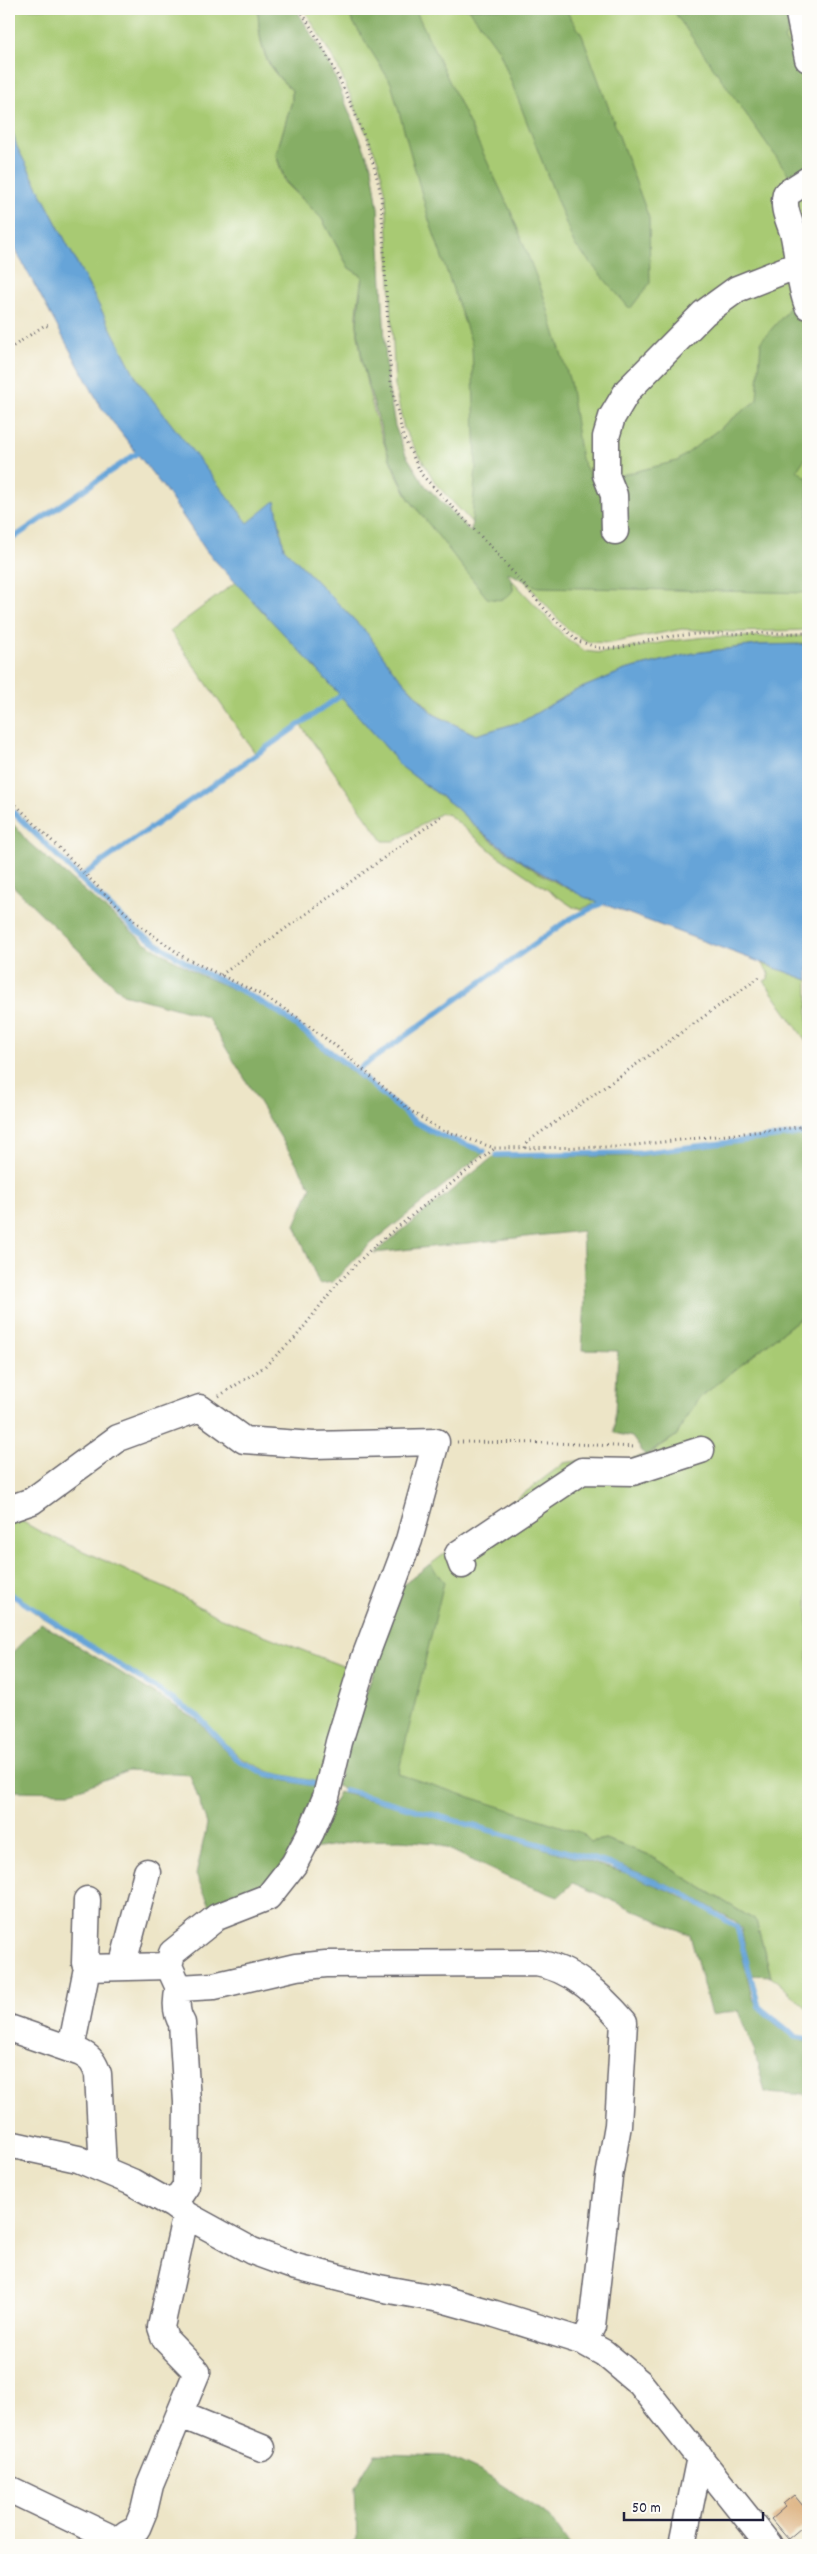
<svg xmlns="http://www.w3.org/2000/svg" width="817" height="2554" viewBox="0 0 817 2554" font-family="Dekko,sans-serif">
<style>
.green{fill:#a8ca73;stroke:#657657}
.forest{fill:#86ae65;stroke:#546850}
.water{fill:#66a4d8;stroke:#44638a}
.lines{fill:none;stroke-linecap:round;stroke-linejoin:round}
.stream{stroke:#66a4d8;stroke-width:5.5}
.building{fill:#dfb88a}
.minor-casing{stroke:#69666c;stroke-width:29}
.path{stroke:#69666c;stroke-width:3;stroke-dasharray:1 4;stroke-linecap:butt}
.minor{stroke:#fff;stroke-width:26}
</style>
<rect width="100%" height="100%" fill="#fdfcf7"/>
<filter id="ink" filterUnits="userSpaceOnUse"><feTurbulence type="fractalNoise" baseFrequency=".02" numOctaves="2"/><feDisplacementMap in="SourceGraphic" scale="10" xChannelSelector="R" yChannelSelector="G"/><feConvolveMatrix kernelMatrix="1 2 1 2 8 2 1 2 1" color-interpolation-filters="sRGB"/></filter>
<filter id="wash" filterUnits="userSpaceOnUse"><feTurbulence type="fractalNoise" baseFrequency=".0096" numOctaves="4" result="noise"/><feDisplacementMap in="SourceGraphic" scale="20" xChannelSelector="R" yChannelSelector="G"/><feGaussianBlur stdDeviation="1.12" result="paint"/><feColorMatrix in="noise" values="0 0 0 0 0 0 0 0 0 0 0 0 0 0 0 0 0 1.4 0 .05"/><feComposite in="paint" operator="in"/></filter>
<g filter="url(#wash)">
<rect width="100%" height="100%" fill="#ede5c7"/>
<!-- green -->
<path class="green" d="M9,9H258C259,45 263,66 292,90V101L276,155L285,182L322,219L349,268L362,276C360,292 356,310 357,326C362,376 387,479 422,515C448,542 484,566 513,590L512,580L565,637L584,651L601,653L671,641L706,637L808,636V644L758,645L694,653L625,670L572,692L523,721L476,735L434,714L393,670L367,633L284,548L275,502L248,524L138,381L17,147L9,119Z
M304,9H808V630L735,632L682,629L610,643L588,642L567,629L491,543L436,484L404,429L395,387L386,195L379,163L337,65Z
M236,582L323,676L390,752C406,775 432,788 454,806C463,814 472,824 481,832C513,859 560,888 599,902L581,909L573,907L496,855L449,815L441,813L395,841H383L300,724L255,753L170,631Z
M761,963L808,980V1044L764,981L768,979L769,973Z
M808,1312V2009L771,1976L756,1921L647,1854L605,1839L591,1842L344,1758L402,1586L564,1463L583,1460L622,1461L649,1454L676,1436L698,1399Z
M9,1514L39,1531L178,1594L216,1616L355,1671L323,1783L270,1772L241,1758L191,1710L38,1615L9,1593Z"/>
<!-- forest -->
<path class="forest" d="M258,9H296L330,65L372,168L378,208L387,380L395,426L406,455L425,485L471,532L476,466L472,344L429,220L391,83L345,9H415L511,212L543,294L570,382L581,459L594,482L677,461L757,400L761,341L784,315L805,286L808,285V454L797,470L808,479V593L537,587L507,572L512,580L513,590C506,601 500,601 487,598L409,499L389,457L363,366L357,324L362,276L349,268L322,219L286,182L276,155L292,101V90C264,66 259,45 258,9Z
M469,9H565L582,35L649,218L650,283L630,309L574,244L499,50Z
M672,9H795L784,40L808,71V193L789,175Z
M9,819L28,842L144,942L198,974L240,992L273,1010L428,1132L484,1153L367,1247L333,1282L319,1284L295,1225L311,1187L207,1017L123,994L9,882Z
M808,1134V1312L698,1399L676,1436L645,1455L632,1437L614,1433L618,1351L582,1350L585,1301L582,1231L374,1253L493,1157L636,1156Z
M430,1564L444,1582L398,1774L582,1833L591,1842L605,1839L647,1854L756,1921L771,1976L751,1975L741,1928L735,1921L678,1889L625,1867L336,1786L402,1586Z
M41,1623L197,1720L235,1760L272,1778L322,1788L277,1879L213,1912L196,1875L207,1824L190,1775L128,1771L71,1792L12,1791L9,1782V1656Z
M339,1792L438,1817L626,1873L674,1893L731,1923L737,1932L752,1997C759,2012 792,2041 808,2042V2095L765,2092L754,2050L738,2011L711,2015L690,1935L573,1883L558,1897L509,1878L436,1843L400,1840L357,1841L309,1850Z
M375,2454L447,2456L482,2472L550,2517L570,2545H350L357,2539L355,2487Z"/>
<!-- water -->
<path class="water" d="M9,120L17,147L138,381L248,523L275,501L284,548L367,633L393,670L433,714L476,735L523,721L572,692L625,670L694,653L758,645L808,644V980L584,897L524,863L483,833L454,806L399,765L390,752L323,676L207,552L166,491L101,407L9,238Z"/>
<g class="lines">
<!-- stream -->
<path class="stream" d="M9,541L143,449
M9,808L93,891L137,931L198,970L233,986L280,1013L351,1068L414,1121L437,1134L484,1151
M79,878L346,692
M356,1071L568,920L602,903
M497,1155L640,1153L808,1133
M9,1593L198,1716L239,1761L267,1774L319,1785
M345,1790L610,1864L680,1892L737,1927L759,2007L796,2037L808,2039"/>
</g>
<g id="blocks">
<!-- building -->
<path class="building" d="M794,2495L808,2512V2522L788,2539L771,2519L785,2507L783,2504Z"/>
</g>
</g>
<g filter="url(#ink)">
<use href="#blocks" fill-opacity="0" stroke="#69666c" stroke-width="1"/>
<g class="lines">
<defs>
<path id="minor" d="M798,9L808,59
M808,180L786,194C782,210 790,221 794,236C799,260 799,283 808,306
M615,531L614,495L606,475V437L612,417L628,390L704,313L737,289L808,261
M9,1509L32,1501L118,1438L200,1408L244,1440L313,1445L436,1442L409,1540L365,1657L339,1742L326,1797L311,1832L294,1864L268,1897L217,1917L172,1953L169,1966L179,1988C176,1999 175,2012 182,2023L187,2102L186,2186L173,2205
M462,1565L458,1554L582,1471L633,1472L701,1450
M87,1900L85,1963L87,1968
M122,1967L147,1872
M179,1988L214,1986L296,1967L326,1964L536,1963C572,1968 601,1996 624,2022L618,2125L609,2177L592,2326L584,2342
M9,2028L81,2053C91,2058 94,2063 98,2074L103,2169
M71,2049L87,1968L169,1966
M9,2144L78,2159L132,2182L173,2205L188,2216L252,2251L296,2267L379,2288L445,2300L495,2314L584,2342L604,2353L640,2383L769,2545
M181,2415L262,2448
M9,2489L122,2543
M121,2545L126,2534L137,2528L144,2511L150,2485L197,2372L165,2339L161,2327L183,2227L188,2216
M682,2545L700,2457"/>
</defs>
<!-- minor casing -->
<use href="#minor" class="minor-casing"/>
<!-- path -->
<path class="path" d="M300,9C335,67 368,129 381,196L391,383L403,436L422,475L491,547L550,615L578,641L599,648H618L664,637L696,634L808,633
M9,349L45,325L50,327
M9,798L107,896L143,928L185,958L262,995L297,1017L337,1047L411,1111L437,1128L494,1148L617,1147L808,1126
M221,975L442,816
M525,1148L527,1142L761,976
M219,1396L264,1367L296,1337L336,1285L373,1247L494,1149
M457,1442L555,1443L635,1447"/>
<!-- minor -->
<use href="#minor" class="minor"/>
</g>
</g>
<!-- margin -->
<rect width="817" height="2554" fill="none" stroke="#fdfcf7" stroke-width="30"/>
<!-- scale -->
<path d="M624 2512v8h139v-8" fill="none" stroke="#22223b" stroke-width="2.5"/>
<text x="632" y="2512" font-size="15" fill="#22223b" stroke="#fdfcf7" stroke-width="4" paint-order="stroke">50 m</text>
</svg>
